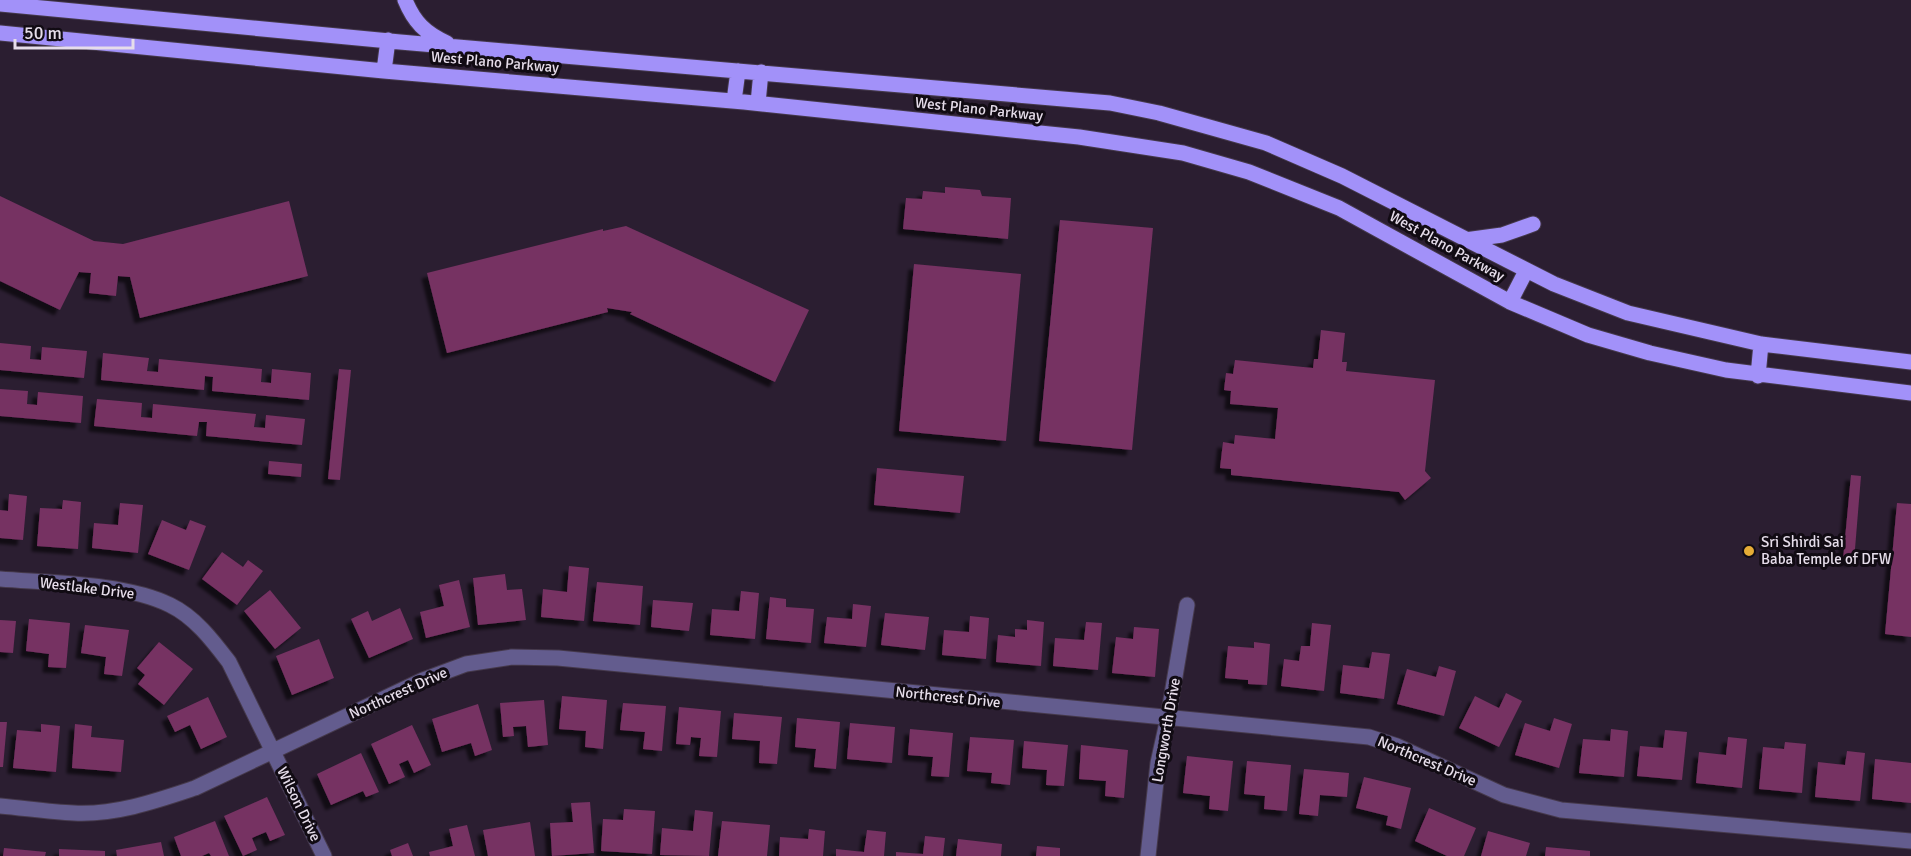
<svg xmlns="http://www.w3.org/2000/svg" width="1911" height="856" viewBox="0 0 1911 856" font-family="Signika,sans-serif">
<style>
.building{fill:#763162;filter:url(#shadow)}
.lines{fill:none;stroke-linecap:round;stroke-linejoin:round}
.minor-casing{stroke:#45394b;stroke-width:17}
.major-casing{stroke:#45394b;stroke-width:17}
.minor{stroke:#635c8e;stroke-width:15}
.major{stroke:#a291f9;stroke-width:15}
.poi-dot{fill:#e6ac36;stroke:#110b13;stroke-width:2}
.labels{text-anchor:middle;stroke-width:6;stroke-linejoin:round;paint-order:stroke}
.street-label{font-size:15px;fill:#e6ddea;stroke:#110b13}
.poi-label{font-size:15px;fill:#e6ddea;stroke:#110b13;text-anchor:start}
</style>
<defs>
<filter id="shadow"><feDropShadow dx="-5.5" dy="5.5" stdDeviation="1.5" flood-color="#0009"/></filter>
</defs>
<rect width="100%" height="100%" fill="#2b1e31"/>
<!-- building -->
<path class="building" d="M945,187L980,190L982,196L1011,198L1008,239L903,229L906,198L922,199L923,191L945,193Z
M0,196L94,241L123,244L289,201L308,276L140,318L130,277L118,276L116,296L89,293L91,273L79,272L60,310L0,281Z
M1060,220L1153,228L1132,450L1039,441Z
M626,226L809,310L775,382L630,314L632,312L607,308L608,312L447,353L427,273L603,229V231Z
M914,264L1021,274L1006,441L899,431Z
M1321,330L1345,333L1342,362H1347L1346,371L1435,380L1425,471L1431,478L1405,500L1399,492L1231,475V469L1220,468L1223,442L1234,444L1235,435L1275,439L1278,408L1230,404L1231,391L1224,390L1226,373L1233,374L1235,360L1313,368L1314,359H1318Z
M0,343L31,346L30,359L41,360L42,347L87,351L84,378L0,370Z
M103,353L149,358L147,371L158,372L159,359L262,369L261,382L271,383L272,369L311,373L309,400L212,391L213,377L205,376L204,390L101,380Z
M339,369L351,370L340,480L328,479Z
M0,389L28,391L27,404L37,405L38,392L83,396L81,423L0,416Z
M97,399L142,403L141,417L152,418L153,404L256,414L254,427L265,428L266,415L305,419L302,445L206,436L207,422H199L197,436L94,426Z
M269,461L302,464L301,477L268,474Z
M877,468L964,476L960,513L874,505Z
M1851,475L1861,476L1854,561L1843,560Z
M9,494L27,496L23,540L0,538V510L8,511Z
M63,500L81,502L78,549L37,546L40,508L62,509Z
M120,503L143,505L138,553L92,548L94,523L118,525Z
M1897,503L1911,504V637L1885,634Z
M162,520L186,530L190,520L206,526L189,570L148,554Z
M222,552L243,567L248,560L263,571L237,605L202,579Z
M569,566L589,568L584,621L541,617L543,589L567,592Z
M505,574L507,590L522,589L526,620L478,625L473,578Z
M459,580L470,627L426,638L420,612L444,606L439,585Z
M597,582L643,586L640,625L593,621Z
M270,590L301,628L275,649L244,611Z
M741,591L759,593L755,639L710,635L712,609L739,611Z
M770,597L786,599V607L814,609L811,643L766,639Z
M653,600L693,603L689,631L651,627Z
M853,604L871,606L866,647L824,643L827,617L852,619Z
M400,608L413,639L369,658L351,619L368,611L372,621Z
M885,613L929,617L925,650L881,645Z
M970,616L989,618L986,659L942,655L944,630L969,632Z
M29,619L70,623L66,668L48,667L49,654L26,651Z
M0,620L16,621L13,653L0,652Z
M1027,620L1044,622L1041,666L996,662L998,635L1015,637V629L1027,630Z
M1086,622L1102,623L1098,670L1053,666L1055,638L1084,640Z
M1312,623L1331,625L1324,691L1281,686L1284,659L1299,661L1301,646H1310Z
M85,625L129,630L122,676L104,674L106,657L81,653Z
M1134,627L1159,629L1155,677L1112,673L1116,637L1133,639Z
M319,639L334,678L292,695L276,656Z
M159,642L193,669L164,705L138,684L145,675L137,668Z
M1254,642L1270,644L1267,685L1248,684V680L1225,678L1228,646L1254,648Z
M1372,652L1390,654L1384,699L1340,693L1343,665L1369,668Z
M1439,666L1456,671L1444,716L1397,704L1407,669L1436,677Z
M1506,693L1522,701L1499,747L1459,728L1475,696L1499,708Z
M562,696L607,700L603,749L585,747L586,731L559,729Z
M208,697L227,737L201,749L190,725L175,732L167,716Z
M544,700L548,745L528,747L526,726L513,727L514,736L503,737L500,703Z
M623,703L666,706L662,751L643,749L645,732L620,730Z
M478,704L492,750L475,756L471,743L442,752L432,719Z
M679,707L721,711L717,757L699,756L701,738L691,737L690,745L676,744Z
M734,713L782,717L777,764L759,763L760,741L732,739Z
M797,718L840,722L836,769L814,767L816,749L795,747Z
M1554,718L1572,724L1559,768L1515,755L1525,723L1550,731Z
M0,722H7L3,767H0Z
M850,723L895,727L892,763L847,759Z
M41,724L60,726L56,772L13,768L17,730L41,732Z
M75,724L92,726L91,737L124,740L121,772L72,768Z
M412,725L431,765L414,773L408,760L399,764L405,777L389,784L371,744Z
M910,729L953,733L949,777L931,776L933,757L908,755Z
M1611,729L1628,731L1624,777L1579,773L1583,739L1610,741Z
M1665,730L1687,732L1682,780L1637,776L1640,746L1663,748Z
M970,737L1014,740L1010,785L991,783L992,773L967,771Z
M1728,737L1747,739L1742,788L1696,783L1699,752L1726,755Z
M1024,741L1068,745L1064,786L1046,785L1047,770L1022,768Z
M1785,742L1806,744L1802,793L1759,789L1763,747L1784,749Z
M1081,745L1128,750L1124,798L1105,796L1106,781L1079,779Z
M1847,751L1865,753L1860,801L1815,797L1818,762L1845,765Z
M361,753L379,792L366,797L363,791L331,805L317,774Z
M1187,756L1233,761L1228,811L1209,809L1210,796L1183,793Z
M1875,759L1911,763V803L1872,799Z
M1247,761L1291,765L1287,811L1264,809L1265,796L1244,794Z
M1304,769L1349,773L1347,797L1320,795L1318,816L1299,814Z
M1364,777L1411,788L1401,829L1386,825L1388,816L1356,808Z
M267,797L285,835L270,841L266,832L252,838L257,850L243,856L224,816Z
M590,802L594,853L552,856L550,823L573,822L571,803Z
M1429,808L1476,828L1464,856H1447L1415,841Z
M624,809L655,811L652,854L601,851L603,819L623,820Z
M695,810L713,812L709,856L660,855L662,828L693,831Z
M215,821L229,856H211L209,853L202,856H181L174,837Z
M722,821L770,825L767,856H718Z
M530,822L535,856H488L483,830Z
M467,825L475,856H430L429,852L453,846L449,829Z
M809,829L825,831L823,856H779L780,837L808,839Z
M867,830L886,832L884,856H836V849L864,852Z
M1488,831L1530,843L1526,856H1481Z
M925,836L945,838L943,856H896V852L923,854Z
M958,839L1002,844L1001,856H956Z
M161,842L164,856H117L116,850Z
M408,843L413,856H392L390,850Z
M1037,846L1060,848V856H1036Z
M1546,847L1590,851V856H1545Z
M4,848L46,852L45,856H3Z
M59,849L105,851V856H59Z"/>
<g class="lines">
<defs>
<path id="minor" d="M0,579C50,583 126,583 170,605C195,617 213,641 229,662L324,856
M0,806C24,808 49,812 74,813C116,815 156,801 195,788L423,680L466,664L512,657L558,658L1369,737L1397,746L1504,795L1561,810L1911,841
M1148,856L1158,763L1168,718L1187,605"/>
<path id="major" d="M405,0C414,22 425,33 447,43
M0,4L400,42L1110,103L1159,113L1266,143L1342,176L1554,284L1628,313L1761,344L1911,362
M0,33L384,71L744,102L1079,137L1183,153L1249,172L1339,208L1510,302L1588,335L1650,353L1726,370L1911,393
M384,71L388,40
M734,101L738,71
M758,103L761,72
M1465,240L1502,235L1533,224
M1510,302L1526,271
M1758,376L1761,344"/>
</defs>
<!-- minor casing -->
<use href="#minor" class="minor-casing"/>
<!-- major casing -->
<use href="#major" class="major-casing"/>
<!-- minor -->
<use href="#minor" class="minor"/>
<!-- major -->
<use href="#major" class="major"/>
</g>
<!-- markers -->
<circle class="poi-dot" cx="1749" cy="551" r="6"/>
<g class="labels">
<!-- street labels -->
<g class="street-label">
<text transform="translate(495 62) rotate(5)" y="5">West Plano Parkway</text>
<text transform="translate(979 109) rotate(6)" y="5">West Plano Parkway</text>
<text transform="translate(1447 246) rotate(29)" y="5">West Plano Parkway</text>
<text transform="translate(87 588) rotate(7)" y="5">Westlake Drive</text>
<text transform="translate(398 693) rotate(-24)" y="5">Northcrest Drive</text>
<text transform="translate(948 697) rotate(6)" y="5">Northcrest Drive</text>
<text transform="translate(1166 730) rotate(-80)" y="5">Longworth Drive</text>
<text transform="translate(1427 761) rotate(23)" y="5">Northcrest Drive</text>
<text transform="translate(299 804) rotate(64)" y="5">Wilson Drive</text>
</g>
<!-- poi labels -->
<g class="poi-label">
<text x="1761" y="547">Sri Shirdi Sai<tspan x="1761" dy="17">Baba Temple of DFW</tspan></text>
</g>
</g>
<!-- scale -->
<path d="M15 39v9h118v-9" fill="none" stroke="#e6ddea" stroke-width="3"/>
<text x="24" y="39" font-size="18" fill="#e6ddea" stroke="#110b13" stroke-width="4.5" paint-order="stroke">50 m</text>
</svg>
